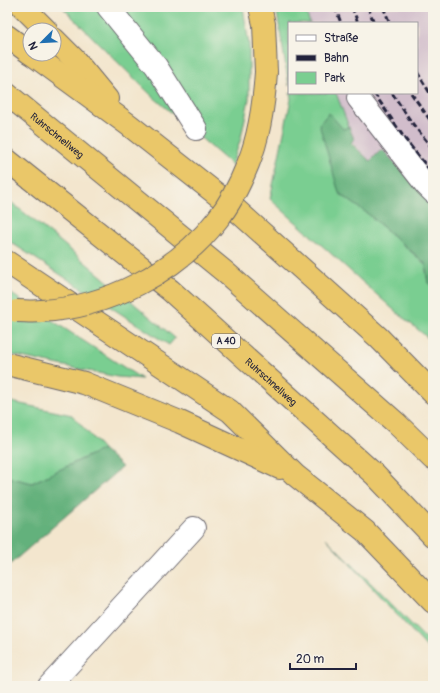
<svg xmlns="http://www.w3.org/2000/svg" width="440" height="693" viewBox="0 0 440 693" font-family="Pangolin,sans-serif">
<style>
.industrial{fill:#d1bdcb}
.green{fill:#7ace91;stroke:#4e7866}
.forest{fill:#63b17b;stroke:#426a5b}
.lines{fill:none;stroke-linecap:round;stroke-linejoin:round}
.minor-casing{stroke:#6b676e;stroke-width:24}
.highway-casing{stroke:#6b676e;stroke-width:24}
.minor{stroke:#fff;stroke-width:22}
.highway{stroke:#eac769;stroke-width:22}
.rail{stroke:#22223b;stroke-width:3;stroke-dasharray:6 3;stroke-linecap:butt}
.highway-bridge-casing{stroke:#6b676e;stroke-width:24;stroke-linecap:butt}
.highway-bridge{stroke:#eac769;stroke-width:22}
.labels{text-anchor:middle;stroke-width:3;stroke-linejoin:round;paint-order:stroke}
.shield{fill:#f7f3e8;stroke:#62616f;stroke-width:1}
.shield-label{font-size:9px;font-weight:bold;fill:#22223b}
.street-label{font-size:10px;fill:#22223b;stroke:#f7f3e8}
</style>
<rect width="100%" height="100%" fill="#f7f3e8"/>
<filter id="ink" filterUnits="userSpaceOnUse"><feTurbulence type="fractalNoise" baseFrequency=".025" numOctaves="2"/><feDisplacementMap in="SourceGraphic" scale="8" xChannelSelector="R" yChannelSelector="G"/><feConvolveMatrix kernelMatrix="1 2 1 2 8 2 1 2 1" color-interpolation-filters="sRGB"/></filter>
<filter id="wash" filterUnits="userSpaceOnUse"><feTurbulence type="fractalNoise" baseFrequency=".012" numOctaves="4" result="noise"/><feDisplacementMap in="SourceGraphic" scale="16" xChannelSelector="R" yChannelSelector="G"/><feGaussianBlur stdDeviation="0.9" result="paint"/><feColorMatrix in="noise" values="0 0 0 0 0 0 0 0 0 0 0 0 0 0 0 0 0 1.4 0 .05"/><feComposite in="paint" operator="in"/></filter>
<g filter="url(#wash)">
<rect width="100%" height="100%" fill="#f3e6ce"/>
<!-- industrial -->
<path class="industrial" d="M304,7H433V205L382,149L370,161L351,142L354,139L336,93H417V23H310Z"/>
<!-- green -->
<path class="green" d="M62,7H243L249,45V99L241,138L232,165L151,95Z
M276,7H304L310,23H289V86Z
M290,93H336L349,127L343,129L339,193L368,214L425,264L428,283L433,288V342L395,311L270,199L291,99Z
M7,199L61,242L175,338L169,345L7,240Z
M7,291L142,379L117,377L7,354Z
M7,401L72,415L103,449L32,483L7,477Z
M326,538L433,646V654Z"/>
<!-- forest -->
<path class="forest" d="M329,113L343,129L349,127L354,139L351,143L370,161L382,149L433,205V288L428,283L425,263L368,214L339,193L319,124Z
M103,449L122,467L7,567V477L32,483Z"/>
</g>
<g filter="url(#ink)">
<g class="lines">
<defs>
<path id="minor" d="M108,7L156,66L196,129
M358,98L426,185L433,192
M49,686L194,528"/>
<g id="highway">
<path d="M23,7L46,30"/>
<path d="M260,7L264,24L266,72"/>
<path d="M7,36L30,53"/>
<path d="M54,39L74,59L107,99"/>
<path d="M32,54L129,125L233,207L378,337L433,393"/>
<path id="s1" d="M7,94L225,272L396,423L433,459"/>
<path id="s2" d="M7,160L170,290L374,474L433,536"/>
<path d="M7,262L230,411L295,475L365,531L433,602"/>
<path d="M7,364L84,383L180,422L280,468"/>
</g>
</defs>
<!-- minor casing -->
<use href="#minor" class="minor-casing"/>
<!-- highway casing -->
<use href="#highway" class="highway-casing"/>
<!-- minor -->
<use href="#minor" class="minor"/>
<!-- highway -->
<use href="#highway" class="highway"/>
<!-- rail -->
<path class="rail" d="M335,7L341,23
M352,7L358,23
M368,7L374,23
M383,7L390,23
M430,7L433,10
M417,72L433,98
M374,93L405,139L433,174
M392,93L412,123L433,149
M411,93L433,124"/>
<defs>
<path id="highway-bridge" d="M17,311C25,311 33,312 41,311C106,308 177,272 217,220C230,204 240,184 248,164C260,135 264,103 266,72"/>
</defs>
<!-- highway-bridge casing -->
<use href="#highway-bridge" class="highway-bridge-casing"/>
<!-- highway-bridge -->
<use href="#highway-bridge" class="highway-bridge"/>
</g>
</g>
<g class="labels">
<!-- shield labels -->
<rect class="shield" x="212" y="334" width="28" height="14" rx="3"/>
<g class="shield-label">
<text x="226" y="344">A 40</text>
</g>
<!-- street labels -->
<g class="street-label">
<text dy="4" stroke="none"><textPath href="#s1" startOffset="65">Ruhrschnellweg</textPath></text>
<text dy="4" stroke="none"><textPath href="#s2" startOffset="345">Ruhrschnellweg</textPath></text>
</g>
</g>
<!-- margin -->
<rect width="440" height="693" fill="none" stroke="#f7f3e8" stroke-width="24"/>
<!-- legend -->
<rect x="288" y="22" width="130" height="72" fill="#f7f3e8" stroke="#a29fa3"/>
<rect x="296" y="35" width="20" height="6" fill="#ffffff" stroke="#a29fa3"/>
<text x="324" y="42" font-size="12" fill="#22223b">Straße</text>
<rect x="296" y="55" width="20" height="6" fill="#22223b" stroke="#a29fa3"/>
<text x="324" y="62" font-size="12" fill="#22223b">Bahn</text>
<rect x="296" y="72" width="20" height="12" fill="#7ace91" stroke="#a29fa3"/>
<text x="324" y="82" font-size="12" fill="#22223b">Park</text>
<!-- north arrow -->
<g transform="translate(42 42) rotate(246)"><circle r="19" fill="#f7f3e8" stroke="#a29fa3"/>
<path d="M0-3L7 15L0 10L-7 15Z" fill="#1f6fb2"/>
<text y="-6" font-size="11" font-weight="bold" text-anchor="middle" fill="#22223b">N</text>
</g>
<!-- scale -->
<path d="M290 663v6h66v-6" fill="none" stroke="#22223b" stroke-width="2"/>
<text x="296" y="663" font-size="12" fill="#22223b" stroke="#f7f3e8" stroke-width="3" paint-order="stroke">20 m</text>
</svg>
